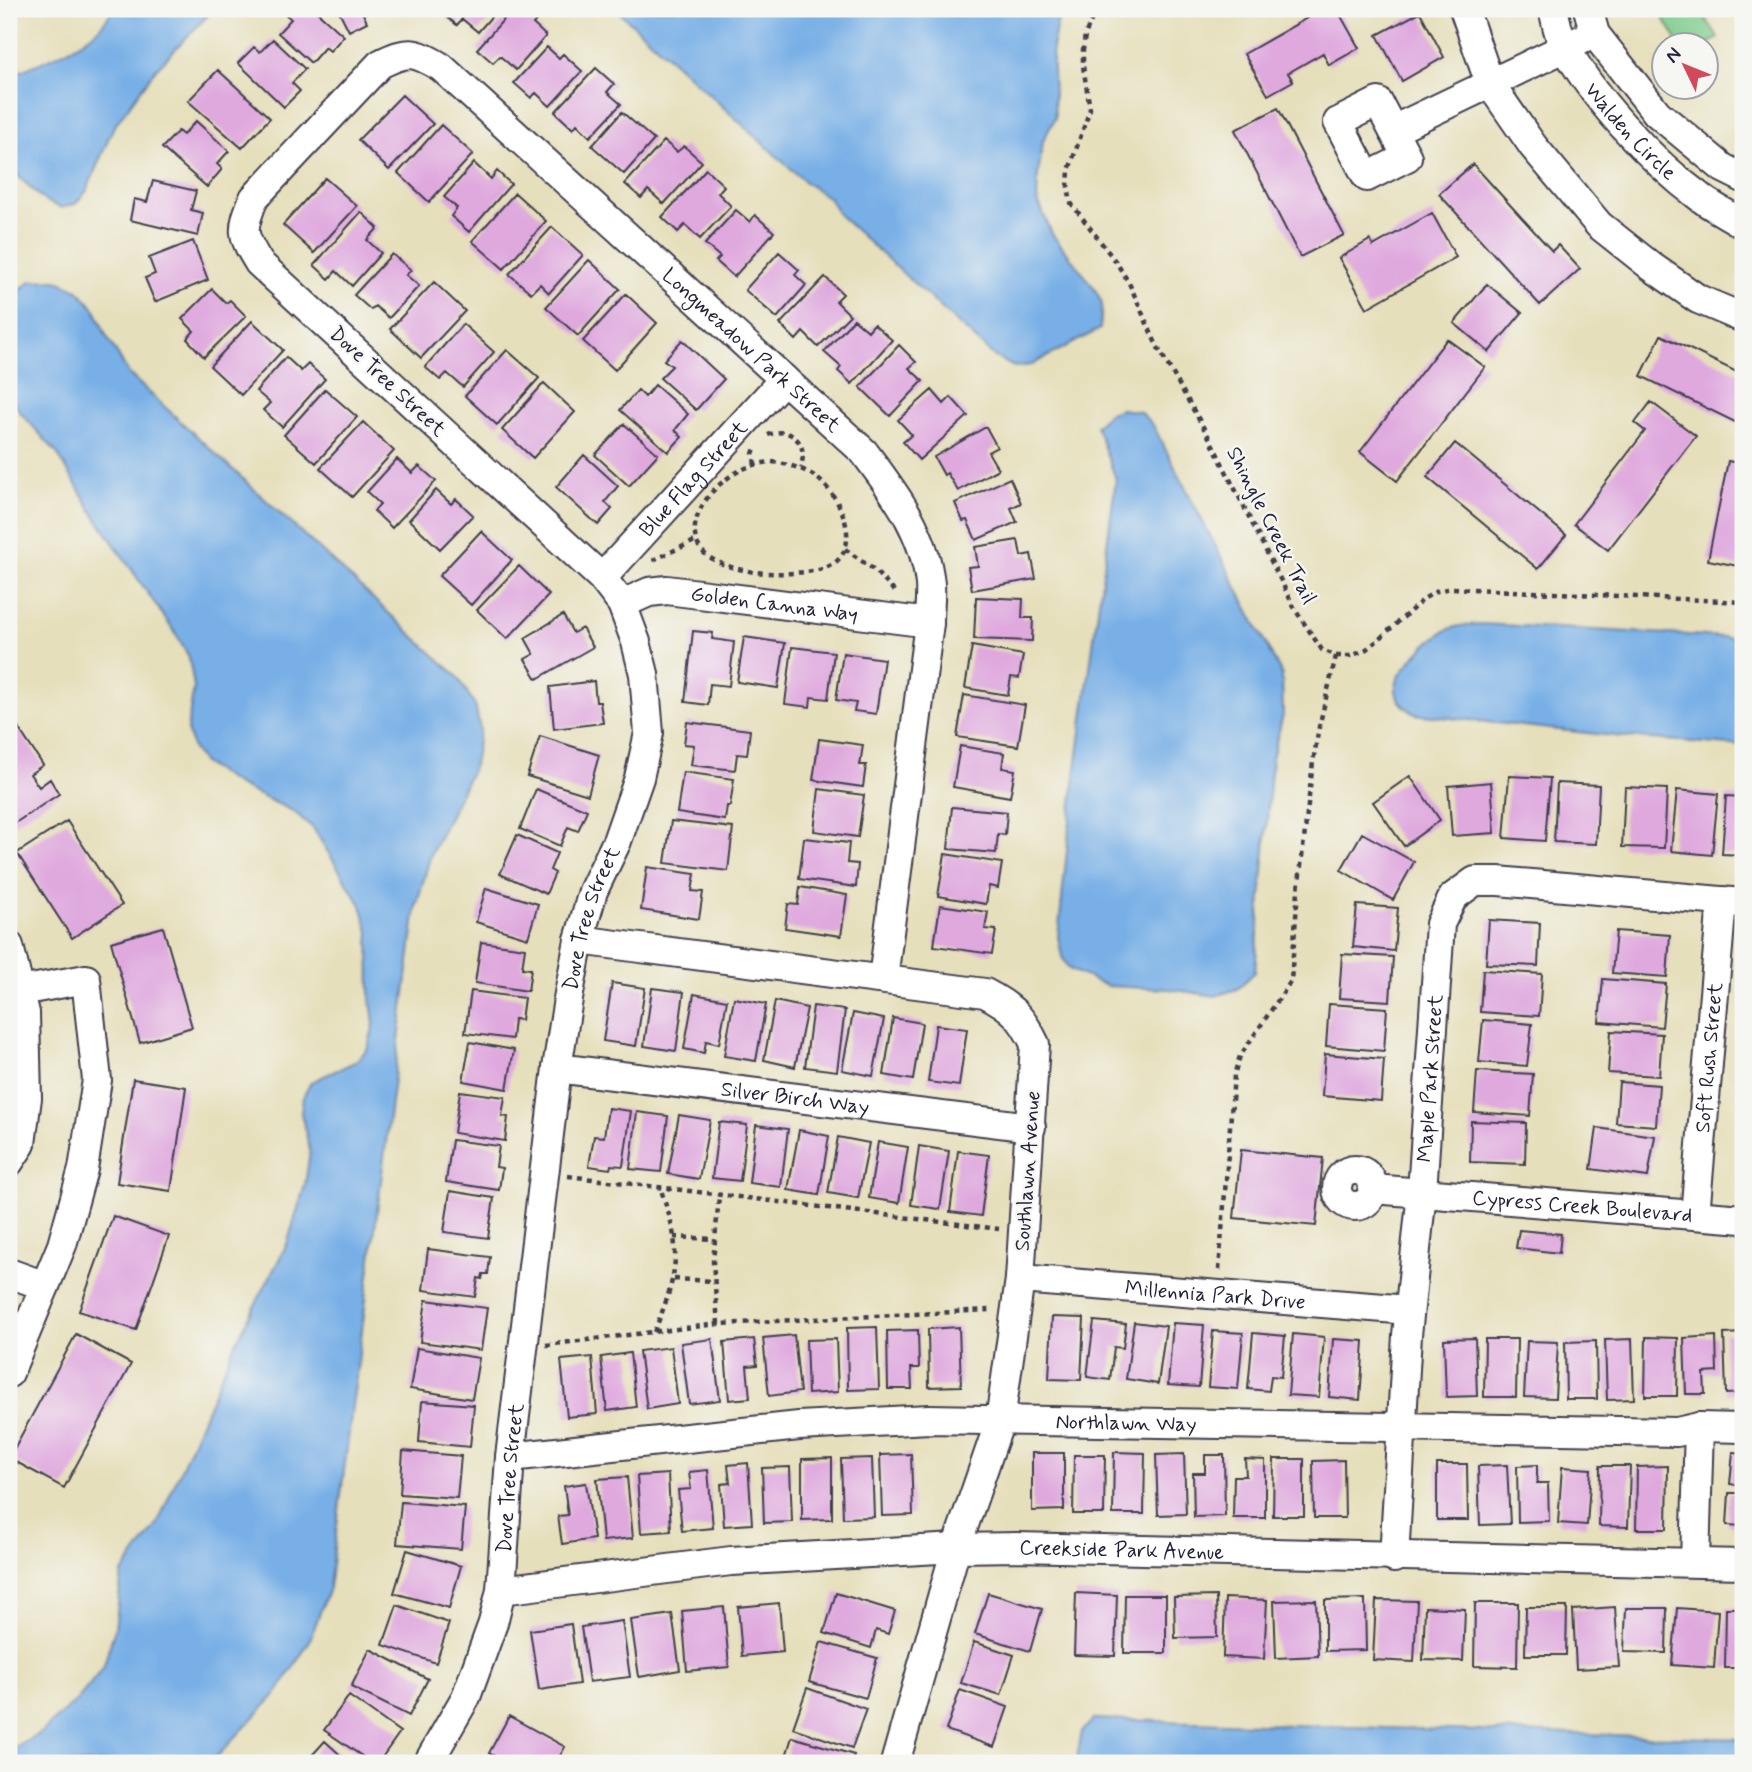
<svg xmlns="http://www.w3.org/2000/svg" width="1752" height="1772" viewBox="0 0 1752 1772" font-family="Mynerve,sans-serif">
<style>
.green{fill:#7ecc8b;stroke:#507763;stroke-width:2}
.water{fill:#77afe6;stroke:#4c6890;stroke-width:2}
.building{fill:#dfa9de}
.lines{fill:none;stroke-linecap:round;stroke-linejoin:round}
.minor-casing{stroke:#3f3e4e;stroke-width:32}
.path{stroke:#3f3e4e;stroke-width:4.5;stroke-dasharray:5 5;stroke-linecap:butt}
.minor{stroke:#fff;stroke-width:28}
.labels{text-anchor:middle;stroke-width:5;stroke-linejoin:round;paint-order:stroke}
.street-label{font-size:21px;fill:#22223b;stroke:#f6f6f2}
</style>
<rect width="100%" height="100%" fill="#f6f6f2"/>
<filter id="ink" filterUnits="userSpaceOnUse"><feTurbulence type="fractalNoise" baseFrequency=".0143" numOctaves="2"/><feDisplacementMap in="SourceGraphic" scale="14" xChannelSelector="R" yChannelSelector="G"/><feConvolveMatrix kernelMatrix="1 2 1 2 8 2 1 2 1" color-interpolation-filters="sRGB"/></filter>
<filter id="wash" filterUnits="userSpaceOnUse"><feTurbulence type="fractalNoise" baseFrequency=".00686" numOctaves="4" result="noise"/><feDisplacementMap in="SourceGraphic" scale="28" xChannelSelector="R" yChannelSelector="G"/><feGaussianBlur stdDeviation="1.57" result="paint"/><feColorMatrix in="noise" values="0 0 0 0 0 0 0 0 0 0 0 0 0 0 0 0 0 1.4 0 .05"/><feComposite in="paint" operator="in"/></filter>
<g filter="url(#wash)">
<rect width="100%" height="100%" fill="#e6dfbb"/>
<!-- green -->
<path class="green" d="M1658,9H1700L1718,38L1705,45H1680Z"/>
<!-- water -->
<path class="water" d="M112,9H214L156,69L113,128L86,192L75,204L61,208L45,201L20,178L9,161V76C42,61 98,44 112,9Z
M616,9H1060L1052,48L1055,118L1043,141L1038,175L1037,199L1052,234L1093,286L1102,303L1100,329L1031,365L1014,367L995,357L839,215L829,198L805,182Z
M56,280L78,290L95,309L105,333L129,374L457,676L475,705L480,729L474,765L431,854L416,907L329,1588L309,1642L278,1692L211,1763H9V1751L39,1734L78,1699L103,1668L115,1628L122,1573L157,1525L233,1348L287,1244L305,1185L310,1151L301,1113L303,1097L311,1082L357,1061L368,1048L374,1024L370,993L369,932L361,905L313,828L293,811L238,785L203,763L193,749L187,730L194,687L189,657L175,633L95,516L57,453L20,412L9,395V306L19,291L31,281Z
M1121,409L1140,412L1153,425L1282,675L1283,715L1272,758L1255,972L1237,989L1215,996L1169,989L1107,986L1069,969L1062,957L1058,937L1074,783L1116,479L1096,426L1107,414Z
M1481,624L1743,638V746L1614,736L1415,714C1406,708 1396,701 1396,689C1395,671 1432,637 1449,629C1458,625 1471,625 1481,624Z
M1094,1719L1743,1739V1763H1076L1082,1731Z"/>
<g id="blocks">
<!-- building -->
<path class="building" d="M288,9H314L344,36L330,51L325,47L311,63L278,33L291,19L284,13Z
M338,9H373L363,14L367,22L349,31Z
M441,9H498L478,32L462,19L457,25L439,11Z
M513,9H529L539,17L533,24L546,36L516,70L500,56L493,63L477,49Z
M1323,9H1337L1359,48L1329,65L1323,53L1288,73L1293,81L1268,95L1244,54Z
M1420,12L1444,57L1402,81L1377,35Z
M273,39L305,69L292,83L300,91L284,107L238,63L254,47L260,52Z
M547,47L559,58L563,54L582,71L550,106L536,93L531,98L514,83Z
M596,68L614,84L607,92L621,104L590,137L577,124L573,129L555,112Z
M218,70L270,118L242,148L188,101Z
M402,95L433,124L389,170L358,140Z
M1278,108L1344,235L1300,257L1235,130Z
M622,112L654,140L624,174L592,146Z
M196,121L229,151L217,164L222,169L207,187L162,148L178,131L183,135Z
M441,125L473,154L429,202L398,173Z
M664,141L677,152L684,146L702,162L664,204L648,190L641,198L625,184Z
M474,163L491,179L497,171L511,184L469,232L451,216L457,208L444,197Z
M1473,164L1552,251L1558,245L1580,269L1540,305L1439,194Z
M706,169L724,186L718,193L731,206L700,239L685,225L678,232L662,217Z
M325,178L357,206L314,253L283,225Z
M153,181L196,191L191,210L203,213L198,236L130,220L134,199L147,202Z
M515,193L546,221L504,269L472,241Z
M736,210L750,222L755,215L774,232L734,277L716,261L720,257L705,244Z
M361,212L378,228L367,240L381,253L352,286L336,271L329,279L314,265Z
M1432,213L1456,257L1367,308L1339,258L1370,240L1373,246Z
M552,227L583,255L549,293L540,284L531,293L509,274Z
M193,241L208,280L155,302L145,278L155,274L149,258Z
M779,252L799,270L795,275L806,285L777,318L745,290Z
M392,254L411,270L406,275L419,286L389,318L375,306L371,310L354,295Z
M589,260L620,289L578,336L546,307Z
M825,277L843,294L836,301L850,315L818,347L803,332L796,340L780,324Z
M434,282L465,311L421,358L390,329Z
M1487,284L1522,313L1489,352L1454,323Z
M212,289L226,303L230,300L246,316L204,357L187,339L194,331L182,319Z
M626,294L657,323L615,370L583,341Z
M854,319L868,331L874,324L892,340L852,384L838,371L841,367L824,352Z
M252,321L283,350L241,395L210,366Z
M463,324L494,352L463,387L447,373L440,380L425,367Z
M1661,335L1743,375V426L1641,376Z
M1447,339L1485,367L1397,481L1360,452Z
M682,340L724,379L696,410L660,378L672,366L664,360Z
M899,345L916,362L909,368L923,381L890,416L860,387Z
M507,350L539,378L497,425L465,396Z
M286,357L301,371L308,364L325,379L282,427L263,410L270,403L256,391Z
M544,383L575,412L533,458L502,430Z
M655,385L688,414L675,430L682,437L668,452L620,410L638,390L645,397Z
M325,389L357,417L316,463L284,435Z
M932,390L944,404L951,397L968,416L919,460L903,442L912,435L898,420Z
M1651,402L1696,436L1608,550L1574,524L1645,431L1635,423Z
M363,422L394,451L352,497L320,468Z
M624,424L658,454L629,486L595,455Z
M986,427L997,447L988,452L998,469L958,491L947,473L944,475L934,457Z
M1455,443L1566,535L1538,569L1427,477Z
M584,455L618,486L605,502L612,509L598,525L556,487Z
M397,459L412,473L419,466L436,481L392,528L374,511L380,504L367,492Z
M1728,461L1743,464V567L1708,560Z
M1010,478L1021,503L1011,508L1017,522L976,540L967,520L963,521L955,503Z
M436,490L451,504L456,499L473,515L440,549L409,520Z
M481,531L512,560L471,605L439,576Z
M1018,540L1021,556L1031,554L1036,579L972,590L968,567L978,566L975,547Z
M519,566L549,595L507,639L477,610Z
M976,597L1023,599L1022,618H1033L1032,641L974,639Z
M563,615L573,633L582,628L593,647L537,679L525,659L534,654L525,638Z
M693,631L713,633L712,639L734,642L729,686L710,684L708,705L685,702Z
M744,637L785,643L778,688L737,682Z
M972,646L1023,655L1019,678L1011,677L1008,695L965,688Z
M792,647L834,652L828,699L811,697L810,707L785,704Z
M843,653L884,659L876,714L854,711L856,703L836,700Z
M594,681L596,702H600L603,723L554,729L550,687Z
M964,695L1025,705L1018,746L957,737Z
M9,714L43,765L30,774L39,787L50,779L59,794L9,827Z
M687,722L750,730L747,755L737,754L735,770L691,765L694,745L684,744Z
M540,736L599,755L588,795L527,776Z
M819,739L863,745L860,765H866L863,787L813,780Z
M960,746L1004,753L1002,768L1015,770L1010,797L953,787Z
M683,772L734,779L730,806H727L725,820L677,813Z
M1410,776L1440,820L1404,846L1373,802Z
M1509,776L1550,778L1545,841L1504,838Z
M1491,782L1495,833L1452,836L1448,786Z
M1557,783L1599,785L1596,844L1554,842Z
M1625,787L1667,789L1664,848L1622,847Z
M536,789L587,810L578,831L568,827L560,846L520,829Z
M819,789L864,795L858,837L814,831Z
M1677,790L1718,794L1712,855L1671,851Z
M1726,796L1743,797V855L1722,854Z
M952,807L1007,812L1005,835L998,834L996,853L948,849Z
M67,821L122,905L72,938L17,853Z
M671,821L733,828L728,871L665,863Z
M1362,833L1414,862L1393,900L1341,870Z
M517,835L557,853L550,870L555,873L546,894L500,874Z
M804,838L849,843L847,863L858,864L856,887L799,879Z
M945,854L1002,863L998,888L989,886L986,904L938,896Z
M647,867L695,874L692,891L703,892L699,919L641,910Z
M800,887L847,895L841,936L785,928L788,904L798,905Z
M486,888L538,904L528,938L476,922Z
M940,905L988,912L985,929L996,930L992,954L934,946Z
M1357,905L1398,908L1394,951L1353,947Z
M1489,920L1540,923L1538,966L1486,964Z
M163,927L192,1027L140,1043L111,942Z
M1616,931L1670,935L1667,977L1612,973Z
M481,942L525,948L522,968L531,969L528,991L475,983Z
M1342,954L1393,957L1390,1001L1339,998Z
M1483,970L1542,974L1539,1016L1480,1012Z
M1603,979L1666,984L1662,1027L1599,1022Z
M612,983L645,988L636,1046L603,1041Z
M652,988L684,992L676,1051L644,1046Z
M471,991L524,998L521,1020L514,1019L512,1039L465,1033Z
M694,994L727,1000L719,1044L706,1041L704,1053L684,1049Z
M734,998L766,1004L756,1061L724,1056Z
M775,1001L807,1008L795,1067L764,1060Z
M1329,1004L1387,1008L1384,1051L1326,1046Z
M813,1006L845,1010L837,1071L805,1067Z
M853,1013L884,1019L873,1076L842,1070Z
M893,1018L922,1023L913,1080L884,1075Z
M1483,1020L1532,1024L1527,1066L1479,1062Z
M936,1025L967,1029L959,1086L928,1082Z
M1611,1031L1662,1034L1659,1076L1608,1073Z
M470,1042L514,1050L507,1089L463,1081Z
M1325,1054L1384,1059L1381,1101L1322,1096Z
M1477,1071L1533,1074L1530,1116L1474,1112Z
M133,1079L186,1087L171,1191L117,1183Z
M1619,1082L1659,1085L1656,1126L1616,1123Z
M460,1091L505,1097L502,1116L508,1117L505,1141L454,1133Z
M608,1108L631,1111L623,1166L611,1165L610,1169L589,1166L594,1136L604,1137Z
M637,1112L668,1116L661,1172L630,1169Z
M679,1115L710,1120L699,1179L668,1174Z
M1471,1121L1526,1123L1525,1164L1470,1162Z
M719,1122L747,1125L740,1181L712,1178Z
M756,1125L788,1129L781,1187L749,1183Z
M1597,1128L1655,1136L1648,1177L1591,1169Z
M799,1130L829,1136L819,1195L788,1190Z
M838,1137L869,1143L858,1198L828,1193Z
M452,1140L499,1146L496,1167L502,1168L499,1190L446,1182Z
M878,1142L908,1147L899,1203L869,1198Z
M919,1146L949,1151L940,1209L911,1205Z
M1241,1150L1323,1158L1316,1226L1234,1218Z
M958,1151L989,1155L981,1216L950,1212Z
M450,1191L494,1198L488,1238L444,1232Z
M113,1216L169,1236L136,1330L79,1311Z
M1519,1230L1561,1234L1559,1253L1516,1248Z
M428,1249L490,1257L488,1274H483L482,1279L478,1278L475,1297L423,1290Z
M426,1300L487,1308L481,1350L420,1342Z
M1052,1317L1084,1318L1081,1380L1049,1379Z
M1094,1321L1126,1324L1123,1348L1114,1347L1110,1380L1087,1377Z
M1134,1322L1166,1326L1158,1384L1126,1379Z
M1173,1323L1204,1325L1199,1387L1168,1385Z
M877,1327L879,1389L848,1390L847,1328Z
M959,1327L961,1386L929,1387L928,1329Z
M918,1330L919,1368H911L912,1389H888L887,1331Z
M1213,1331L1243,1333L1238,1389L1208,1387Z
M1253,1333L1285,1336L1281,1377L1271,1376L1269,1391L1248,1389Z
M1743,1333V1393L1726,1394L1724,1334Z
M76,1334L131,1364L64,1488L9,1458Z
M1293,1334L1324,1337L1319,1397L1288,1395Z
M794,1335L800,1392L769,1396L763,1338Z
M1716,1336L1717,1372L1704,1373L1705,1394H1686L1684,1338Z
M1646,1337L1678,1338L1677,1396H1645Z
M1475,1338L1477,1396L1446,1397L1444,1339Z
M712,1339L720,1400L689,1404L681,1343Z
M754,1339L757,1365L747,1366L750,1398L729,1400L724,1342Z
M836,1339L838,1392L808,1394L806,1340Z
M1333,1339L1364,1341L1360,1400L1329,1397Z
M1485,1339H1517L1516,1397H1484Z
M1632,1339L1634,1399L1607,1400L1605,1340Z
M1527,1341L1558,1342L1555,1398L1524,1397Z
M1596,1341L1597,1399H1566L1565,1342Z
M671,1347L678,1404L647,1409L639,1351Z
M417,1348L479,1358L472,1399L410,1389Z
M630,1353L636,1407L607,1411L601,1357Z
M592,1357L597,1414L567,1417L561,1360Z
M422,1401L474,1405L470,1447L419,1442Z
M403,1451L461,1456L457,1498L400,1494Z
M1114,1452L1145,1453L1144,1514H1113Z
M1733,1452L1743,1453V1486L1730,1484Z
M1032,1453H1064V1510L1032,1511Z
M911,1454L913,1515L882,1516L880,1455Z
M1184,1454L1186,1514L1158,1515L1156,1455Z
M1074,1455H1105L1104,1514H1073Z
M1205,1455H1224L1225,1516L1194,1517L1193,1473H1205Z
M832,1458V1519L802,1520V1459Z
M872,1458L874,1517L843,1518L841,1459Z
M1245,1459L1265,1460V1518H1233L1234,1476H1246Z
M1274,1459H1304V1516H1273Z
M1344,1460L1345,1518H1314L1313,1461Z
M748,1463L752,1524L724,1526L721,1484L730,1483L728,1465Z
M1437,1464H1467L1468,1520H1437Z
M1507,1465L1510,1524L1480,1525L1478,1466Z
M1537,1465V1483H1548L1549,1521L1518,1522L1517,1466Z
M1600,1466H1630L1628,1527L1599,1526Z
M1668,1466L1667,1529H1636L1637,1467Z
M790,1467L792,1522L764,1523L762,1468Z
M1562,1467L1591,1469L1587,1525L1558,1523Z
M708,1470L713,1528L682,1531L678,1490L691,1489L689,1472Z
M668,1474L671,1531L641,1533L637,1476Z
M627,1477L633,1538L603,1541L597,1479Z
M586,1483L594,1539L562,1544L558,1516L568,1515L564,1486Z
M1729,1493H1743V1526L1727,1525Z
M401,1502L465,1507L461,1549L397,1544Z
M407,1550L461,1566L449,1608L394,1593Z
M836,1593L895,1611L888,1634L876,1630L871,1648L824,1633Z
M988,1593L1042,1609L1030,1651L975,1634Z
M1076,1593L1117,1595L1115,1656L1074,1655Z
M1125,1595H1166V1653H1124Z
M1216,1596L1217,1637L1175,1638L1174,1597Z
M1225,1598L1267,1600L1264,1659L1223,1657Z
M1365,1599L1366,1650L1325,1651V1600Z
M1316,1600L1318,1656L1276,1658L1274,1601Z
M1376,1600L1417,1601L1414,1662L1373,1660Z
M779,1603L783,1652L742,1656L738,1607Z
M1475,1603H1518L1517,1667L1474,1666Z
M397,1605L449,1623L436,1663L383,1645Z
M724,1607L729,1667L687,1671L682,1611Z
M1425,1607L1465,1609L1463,1661L1423,1660Z
M1526,1607H1567L1566,1655H1525Z
M1615,1607L1619,1667L1576,1669L1573,1610Z
M1626,1608H1667L1666,1653L1624,1652Z
M1677,1608L1718,1611L1714,1668L1672,1665Z
M1726,1608H1743V1668H1725Z
M672,1614L680,1670L639,1677L631,1620Z
M622,1621L630,1677L589,1682L581,1627Z
M571,1624L579,1684L539,1690L530,1630Z
M821,1642L877,1658L866,1698L809,1682Z
M974,1642L1014,1655L1001,1695L961,1683Z
M370,1649L428,1679L409,1716L351,1687Z
M807,1688L866,1709L852,1748L793,1728Z
M960,1690L1008,1707L994,1747L946,1730Z
M349,1696L400,1732L378,1763H372L324,1730Z
M509,1716L565,1747L556,1763H507L489,1753Z
M792,1737L854,1755L851,1763H784Z
M325,1741L349,1763H305Z"/>
</g>
</g>
<g filter="url(#ink)">
<use href="#blocks" fill-opacity="0" stroke="#3f3e4e" stroke-width="2"/>
<g class="lines">
<defs>
<g id="minor">
<path d="M1464,9L1490,84L1533,146L1599,225L1652,267L1698,299L1743,318"/>
<path id="s1" d="M1553,9C1556,19 1557,31 1562,40C1589,95 1652,162 1701,198C1714,208 1729,215 1743,224"/>
<path d="M1588,9L1595,34L1657,113L1723,168L1743,178"/>
<path d="M1378,102L1407,157L1367,177L1338,122Z"/>
<path d="M1393,130L1583,39"/>
<path id="s2" d="M602,578L784,379"/>
<path id="s3" d="M622,604L649,592L667,590L929,623"/>
<path d="M579,940L985,993C1012,1007 1022,1017 1035,1044L1020,1279L1000,1421L956,1548L895,1763"/>
<path d="M9,946L25,1013L27,1098L21,1144L9,1162"/>
<path id="s4" d="M557,1068L1031,1127"/>
<circle cx="1355" cy="1188" r="18"/>
<path id="s5" d="M1373,1189L1743,1219"/>
<path id="s6" d="M1695,1215L1722,901"/>
<path d="M9,1273L45,1286"/>
<path id="s7" d="M1020,1279L1409,1310"/>
<path d="M9,1373L62,1245L83,1169L97,1080L86,979L20,991"/>
<path id="s8" d="M510,1457L799,1426L929,1419L1677,1432L1699,1427L1743,1428"/>
<path id="s9" d="M1394,1558L1407,1335L1422,1192L1440,924L1453,897L1475,881H1498L1743,903"/>
<path d="M1695,1562L1699,1427"/>
<path id="s10" d="M501,1590L731,1561L956,1548L1017,1547L1743,1564"/>
<path id="s11" d="M428,1763L466,1697L493,1623L501,1590L510,1457L557,1068L568,999L579,940L593,891L617,841L639,778L649,733L644,674L636,642L622,604L602,578L259,263C241,234 241,230 254,198L380,64C408,50 414,51 441,67L864,452C894,492 925,532 930,584C931,596 929,610 929,623L883,979"/>
</g>
</defs>
<!-- minor casing -->
<use href="#minor" class="minor-casing"/>
<!-- path -->
<path class="path" d="M1096,9L1085,35L1083,50V66L1090,109L1069,170L1068,187L1071,203L1116,262L1129,283L1157,346L1210,439L1296,611L1322,650L1336,656H1350L1364,651L1377,641L1425,598L1437,591L1451,588L1743,602
M768,435C792,425 810,445 800,468
M772,462C787,464 804,468 817,478C847,502 868,563 813,571C783,575 746,575 718,562C684,547 692,515 712,492C729,474 747,464 772,462Z
M755,464L753,454L755,448
M845,549L873,569L897,594
M653,560L697,540
M568,1176L999,1229
M674,1237L714,1239
M1219,1270L1234,1075L1240,1056L1291,981L1298,891L1313,762L1319,727L1336,656
M674,1279L714,1281
M718,1324L713,1262L719,1196
M654,1332C669,1296 681,1265 672,1226C669,1213 664,1201 661,1189
M546,1345L718,1324L991,1310"/>
<!-- minor -->
<use href="#minor" class="minor"/>
</g>
</g>
<g class="labels">
<!-- street labels -->
<g class="street-label">
<text dy="7" stroke="none"><textPath href="#s1" startOffset="147">Walden Circle</textPath></text>
<text dy="7" stroke="none"><textPath href="#s11" startOffset="2434">Longmeadow Park Street</textPath></text>
<text transform="translate(388 381) rotate(43)" y="7">Dove Tree Street</text>
<text dy="7" stroke="none"><textPath href="#s2" startOffset="135">Blue Flag Street</textPath></text>
<text transform="translate(1272 525) rotate(63)" y="7">Shingle Creek Trail</text>
<text dy="7" stroke="none"><textPath href="#s3" startOffset="156">Golden Canna Way</textPath></text>
<text dy="7" stroke="none"><textPath href="#s11" startOffset="868">Dove Tree Street</textPath></text>
<text dy="7" stroke="none"><textPath href="#s6" startOffset="158">Soft Rush Street</textPath></text>
<text dy="7" stroke="none"><textPath href="#s9" startOffset="481">Maple Park Street</textPath></text>
<text dy="7" stroke="none"><textPath href="#s4" startOffset="240">Silver Birch Way</textPath></text>
<text transform="translate(1027 1171) rotate(-86)" y="7">Southlawn Avenue</text>
<text dy="7" stroke="none"><textPath href="#s5" startOffset="210">Cypress Creek Boulevard</textPath></text>
<text dy="7" stroke="none"><textPath href="#s7" startOffset="196">Millennia Park Drive</textPath></text>
<text dy="7" stroke="none"><textPath href="#s8" startOffset="618">Northlawn Way</textPath></text>
<text dy="7" stroke="none"><textPath href="#s11" startOffset="301">Dove Tree Street</textPath></text>
<text dy="7" stroke="none"><textPath href="#s10" startOffset="623">Creekside Park Avenue</textPath></text>
</g>
</g>
<!-- margin -->
<rect width="1752" height="1772" fill="none" stroke="#f6f6f2" stroke-width="35"/>
<!-- north arrow -->
<g transform="translate(1685 66) rotate(313)"><circle r="33" fill="#f6f6f2" stroke="#a1a1a9" stroke-width="2"/>
<path d="M0-5L12 26L0 18L-12 26Z" fill="#d1495b"/>
<text y="-10" font-size="19" font-weight="bold" text-anchor="middle" fill="#22223b">N</text>
</g>
</svg>
